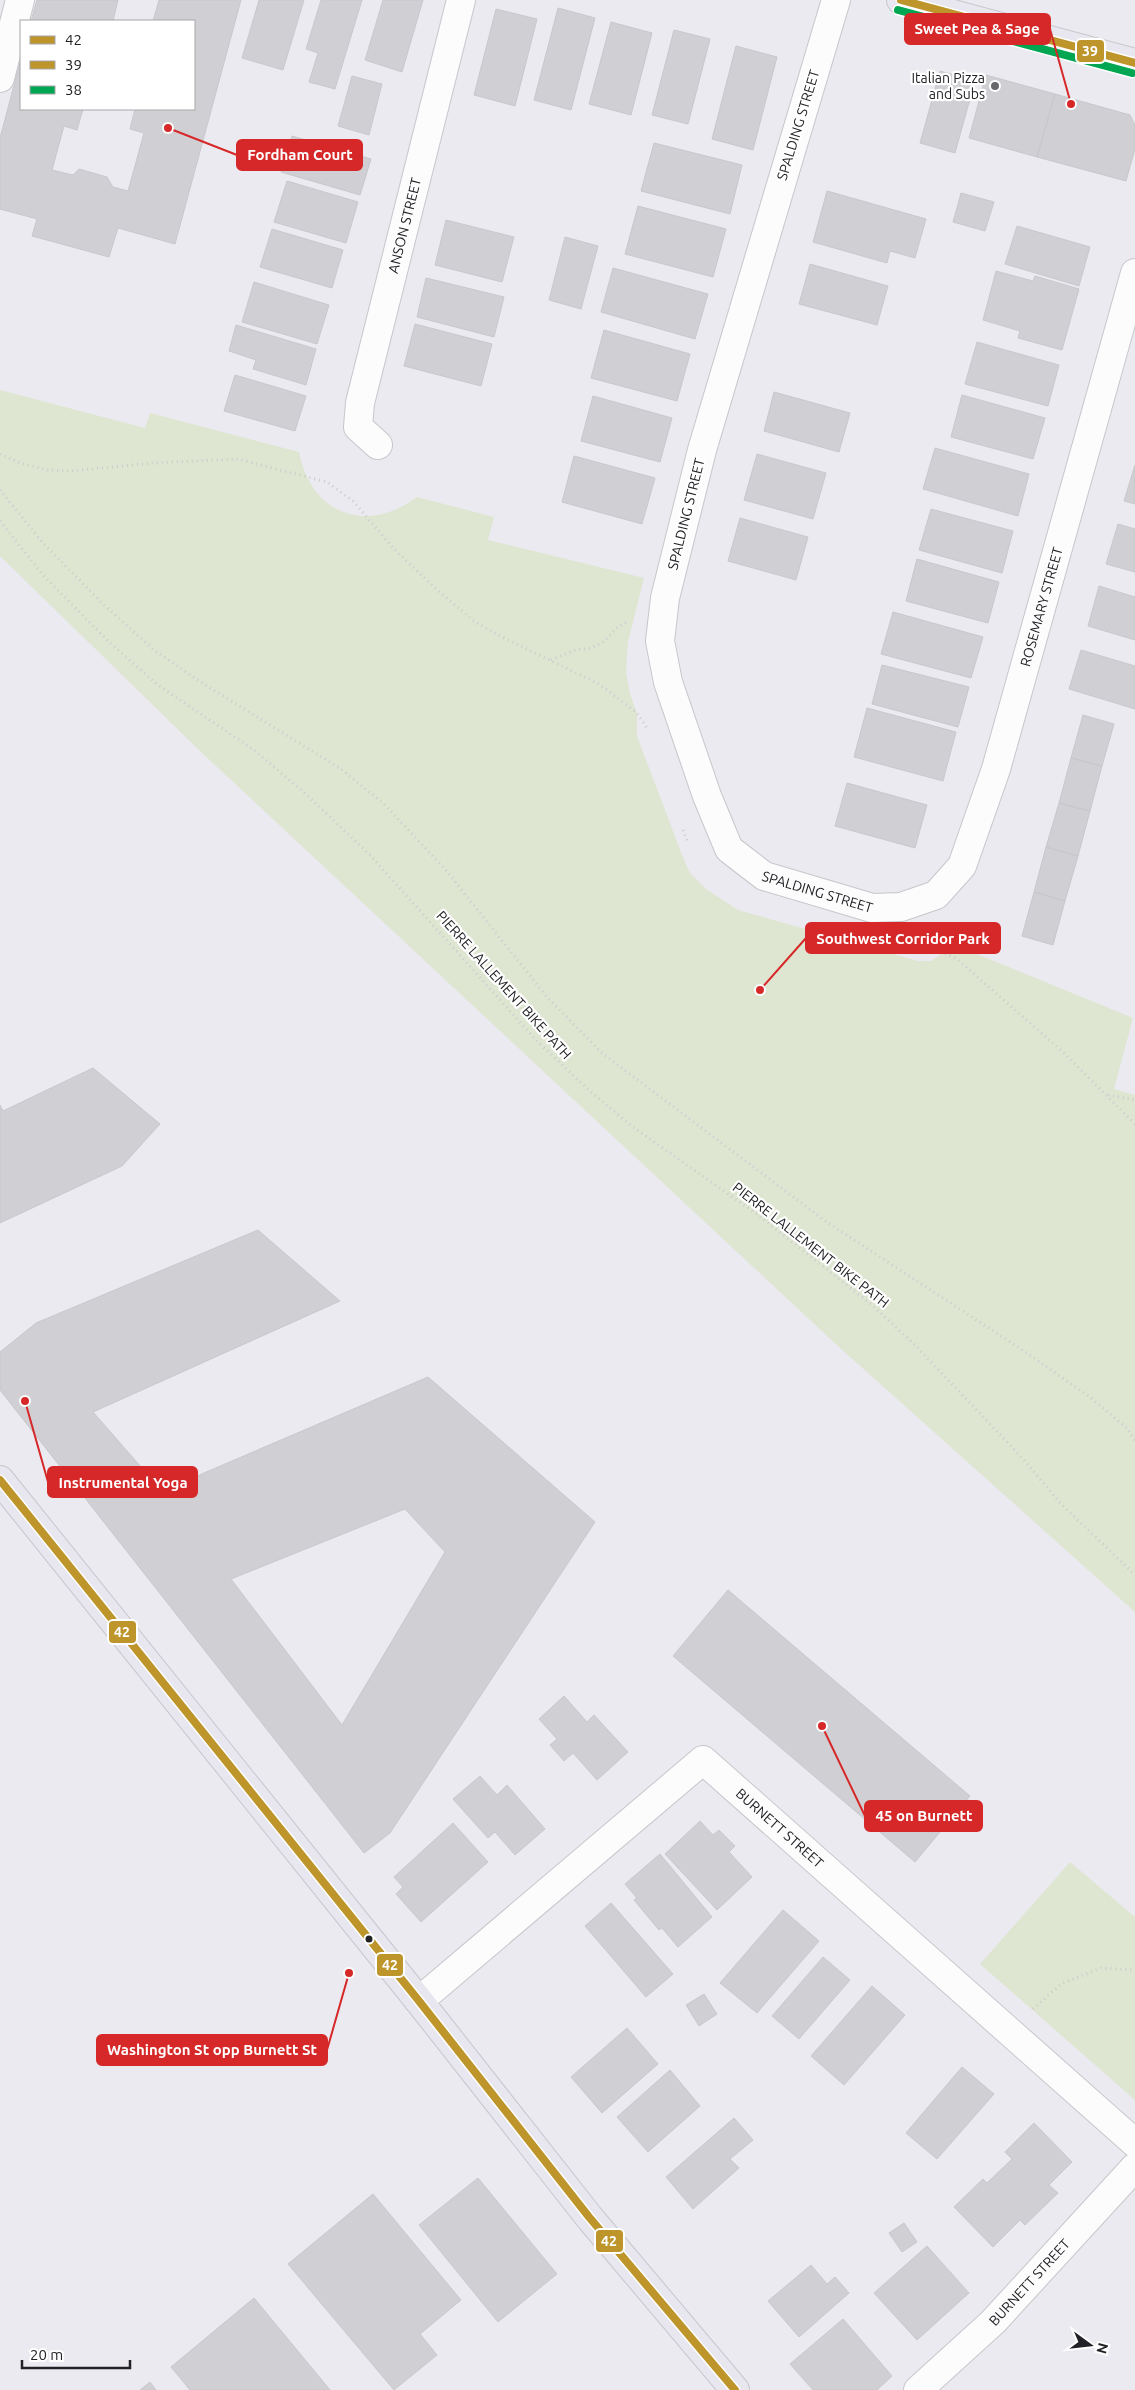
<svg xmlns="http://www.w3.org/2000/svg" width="1135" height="2390" viewBox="0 0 1135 2390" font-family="Ubuntu,sans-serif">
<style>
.green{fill:#dee6d1}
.building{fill:#d0d0d4;stroke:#c8c8cc;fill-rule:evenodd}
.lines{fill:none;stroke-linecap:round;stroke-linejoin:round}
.minor-casing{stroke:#c7c6cb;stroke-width:30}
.major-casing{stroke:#c7c7ca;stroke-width:30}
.path{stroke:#cccbce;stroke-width:3;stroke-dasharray:1 4;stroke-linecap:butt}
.minor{stroke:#fcfcfd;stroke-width:28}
.major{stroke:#e8e6ee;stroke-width:28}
.bus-1-casing{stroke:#fff;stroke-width:11}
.bus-2-casing{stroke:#fff;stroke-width:11}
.bus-3-casing{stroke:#fff;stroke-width:11}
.bus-1{stroke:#bd952a;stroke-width:8}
.bus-2{stroke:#bd952a;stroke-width:8}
.bus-3{stroke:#00a651;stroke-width:8}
.poi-dot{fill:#68676c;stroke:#fff;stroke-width:2}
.bus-dot{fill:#222125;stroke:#fff;stroke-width:2}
.labels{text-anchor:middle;stroke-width:4.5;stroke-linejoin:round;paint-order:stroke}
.poi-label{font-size:14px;fill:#222125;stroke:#fff;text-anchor:end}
.street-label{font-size:14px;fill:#222125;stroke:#fff}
.leader{fill:none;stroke:#d62828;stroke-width:2}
.callout-dot{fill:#d62828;stroke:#fff;stroke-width:2}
.callout{fill:#d62828;stroke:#d62828;stroke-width:2}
.callout-label{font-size:15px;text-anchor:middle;font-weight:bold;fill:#fff}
.line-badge{stroke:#fff;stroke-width:2}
.badge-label{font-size:14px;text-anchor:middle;font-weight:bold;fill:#fff}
</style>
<rect width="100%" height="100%" fill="#ebeaf0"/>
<!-- green -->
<path class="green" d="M0,390L145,428L150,413L299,452C311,514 366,535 417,497L494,517L488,540L644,578L628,642L626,672L630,694L637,713V736L682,855L690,873L706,889L738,910L918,961H931L955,945L1133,1018L1114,1089L1135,1095V1612L840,1348L202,753L0,556Z
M1070,1862L1135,1917V2100L980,1964Z"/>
<!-- building -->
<path class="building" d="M37,0H118L113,21H31Z
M159,0H241L175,244L118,228L109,257L32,236L37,219L0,209V138L21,59V109H83L77,130L64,126L52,170L73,175L79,169L107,177L113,187L128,191L144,133L130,129L135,109H194V21H153Z
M259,0H304L283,70L242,58Z
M321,0H362L335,89L309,82L318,53L306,49Z
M383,0H423L402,72L365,60Z
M558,8L595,18L571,110L534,100Z
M496,9L537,19L515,106L474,95Z
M611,22L652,33L631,115L589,104Z
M674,30L710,39L688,124L652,115Z
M736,46L777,57L753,150L712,139Z
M940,71L975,81L955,153L920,143Z
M986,75L1055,94L1037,157L969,138Z
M352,76L382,84L369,135L338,126Z
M1055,94L1130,115L1135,125V149L1126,181L1037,157Z
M292,136L371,159L360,195L281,172Z
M654,143L742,165L730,214L641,191Z
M287,181L358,202L346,243L274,222Z
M827,191L926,219L915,258L890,251L887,263L813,242Z
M961,193L994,202L985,231L953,222Z
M638,206L726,229L713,277L625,254Z
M446,220L514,237L502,282L435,265Z
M1017,226L1090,247L1079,286L1005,264Z
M272,229L343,250L332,288L260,267Z
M565,237L598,246L581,309L549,300Z
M810,264L888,286L877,325L799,304Z
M613,268L708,294L695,339L601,312Z
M996,271L1033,281L1035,276L1079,289L1062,350L1018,338L1020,331L983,320Z
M426,278L504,297L494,337L417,317Z
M254,282L329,305L317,344L242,322Z
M415,324L492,344L481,386L404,366Z
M236,325L316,349L306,385L253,369L256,360L229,351Z
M604,330L690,354L677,401L591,378Z
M977,342L1059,365L1048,406L965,384Z
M235,375L306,396L295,431L224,411Z
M774,392L850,413L839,452L764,431Z
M962,395L1045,418L1033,459L951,437Z
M593,396L672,418L660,462L581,441Z
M935,448L1029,474L1018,516L923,489Z
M757,454L826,473L813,519L744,500Z
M574,456L655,478L642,524L562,502Z
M1135,465V504L1124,501Z
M931,509L1013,531L1002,573L919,550Z
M740,518L808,537L796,580L728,561Z
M1118,524L1135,529V572L1106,564Z
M917,559L999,582L988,623L906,601Z
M1099,586L1135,597V640L1088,626Z
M893,612L983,637L971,678L881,654Z
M1081,650L1135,666V709L1069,689Z
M882,665L969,687L958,727L872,704Z
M867,708L956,732L943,781L854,757Z
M1083,715L1114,724L1102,766L1071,758Z
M1071,758L1102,766L1090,811L1059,803Z
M847,783L927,805L915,848L835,826Z
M1059,803L1090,811L1078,856L1046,847Z
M1046,847L1078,856L1065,901L1034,892Z
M1034,892L1065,901L1053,945L1022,936Z
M93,1068L160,1124L122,1166L0,1223V1105L3,1111Z
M258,1230L340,1301L93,1412L162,1491L428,1377L595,1522L390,1833L364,1853L0,1390V1352L36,1323ZM405,1509L445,1552L342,1725L231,1579Z
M728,1590L970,1796L915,1862L673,1656Z
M564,1696L587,1722L594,1715L628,1752L597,1780L573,1753L564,1761L550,1745L557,1739L539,1719Z
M480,1776L497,1795L507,1785L545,1829L515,1855L495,1832L488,1838L453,1799Z
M700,1821L713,1835L719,1830L735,1846L729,1852L752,1877L717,1910L665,1854Z
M453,1823L488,1862L421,1922L396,1894L403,1887L394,1877Z
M660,1854L712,1917L678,1947L662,1928L659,1930L634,1900L637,1898L625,1884Z
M611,1903L673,1974L646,1997L585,1926Z
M783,1910L819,1941L757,2013L720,1983Z
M823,1957L850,1980L799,2039L772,2016Z
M872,1986L905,2015L844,2085L811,2056Z
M704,1994L717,2014L699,2026L686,2005Z
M627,2028L658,2064L602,2113L571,2077Z
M962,2067L994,2094L937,2159L906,2133Z
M670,2070L700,2106L648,2152L617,2117Z
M734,2118L753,2140L730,2159L739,2168L693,2209L666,2177Z
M1034,2123L1072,2162L1049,2185L1058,2193L1025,2225L1020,2220L993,2247L954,2207L983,2179L987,2183L1012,2159L1005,2152Z
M478,2178L557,2274L498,2322L419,2225Z
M373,2194L461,2300L420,2334L437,2355L394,2390L288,2264Z
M904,2223L917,2242L902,2252L889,2233Z
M927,2246L969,2293L917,2340L874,2293Z
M811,2265L827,2284L835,2277L849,2293L799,2337L768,2301Z
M254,2298L330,2390H190L171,2367Z
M843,2319L892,2376L877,2390H813L790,2364Z
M150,2382L156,2390H140Z"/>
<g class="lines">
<defs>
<g id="minor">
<path id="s1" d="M836,0L702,450L665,598L660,641L668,682L707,796L729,849L764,876L872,908L901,907L936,895L962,866L996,769L1135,273"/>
<path d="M0,78L20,0"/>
<path id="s2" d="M378,445L358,427L360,403L461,0"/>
<path id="s3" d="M419,2001L703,1760L1135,2143"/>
<path id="s4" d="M918,2390L993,2322L1135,2167"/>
</g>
<path id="major" d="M901,0L1135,63
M0,1480L419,2001L589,2217L735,2390"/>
</defs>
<!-- minor casing -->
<use href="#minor" class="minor-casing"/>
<!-- major casing -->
<use href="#major" class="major-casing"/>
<!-- path -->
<path class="path" d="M0,454L20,463L48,470L71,471L153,463L238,459L327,482L353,501L395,550L435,588L475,622L504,638L599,684L637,713L647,728
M0,490L42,542L105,606L154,650L204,684L341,769L384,804L445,869L547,997L602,1053L828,1223L1024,1351L1091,1398L1128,1429L1135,1441
M0,521L43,575L110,643L158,685L254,750L308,796L369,854L537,1041L591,1092L633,1127L758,1215L825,1268L872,1305L916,1346L1024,1460L1062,1505L1135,1575
M551,660L575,650L590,648L602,643L617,628L628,621
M683,830L688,843
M902,941L945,953L957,959L1064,1053L1135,1124
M1108,1095L1135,1100
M1033,2009L1061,1984L1101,1968L1135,1970"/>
<!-- minor -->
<use href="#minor" class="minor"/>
<!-- major -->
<use href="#major" class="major"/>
<defs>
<path id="bus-1" d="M0,1480L419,2001L589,2217L735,2390"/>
<path id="bus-2" d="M901,0L1135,63"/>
<path id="bus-3" d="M898,10L1132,73"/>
</defs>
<!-- bus-1 casing -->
<use href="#bus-1" class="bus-1-casing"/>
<!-- bus-2 casing -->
<use href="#bus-2" class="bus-2-casing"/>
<!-- bus-3 casing -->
<use href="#bus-3" class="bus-3-casing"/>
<!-- bus-1 -->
<use href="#bus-1" class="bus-1"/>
<!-- bus-2 -->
<use href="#bus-2" class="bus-2"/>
<!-- bus-3 -->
<use href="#bus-3" class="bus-3"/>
</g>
<!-- markers -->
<circle class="poi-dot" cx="995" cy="86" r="5"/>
<circle class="bus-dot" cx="369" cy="1939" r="4.5"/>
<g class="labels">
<!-- poi labels -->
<g class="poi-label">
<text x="985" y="83">Italian Pizza<tspan x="985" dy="16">and Subs</tspan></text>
</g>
<!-- street labels -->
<g class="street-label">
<text transform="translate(798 125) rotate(-73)" y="5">SPALDING STREET</text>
<text dy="5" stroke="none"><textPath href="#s2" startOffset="234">ANSON STREET</textPath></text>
<text transform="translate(686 514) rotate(-76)" y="5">SPALDING STREET</text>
<text dy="5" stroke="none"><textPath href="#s1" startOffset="1418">ROSEMARY STREET</textPath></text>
<text dy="5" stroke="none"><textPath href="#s1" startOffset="985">SPALDING STREET</textPath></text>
<text transform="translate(504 985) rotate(48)" y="5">PIERRE LALLEMENT BIKE PATH</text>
<text transform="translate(811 1245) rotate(38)" y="5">PIERRE LALLEMENT BIKE PATH</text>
<text dy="5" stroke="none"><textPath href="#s3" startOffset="475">BURNETT STREET</textPath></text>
<text dy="5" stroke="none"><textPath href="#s4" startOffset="155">BURNETT STREET</textPath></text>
</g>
</g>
<!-- callouts -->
<path class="leader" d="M1071 104L1050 29M168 128L237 155M760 990L806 938M25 1401L48 1482M822 1726L865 1816M349 1973L327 2050"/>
<g class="callout-dot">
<circle cx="1071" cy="104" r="5"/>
<circle cx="168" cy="128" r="5"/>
<circle cx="760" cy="990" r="5"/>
<circle cx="25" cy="1401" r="5"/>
<circle cx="822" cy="1726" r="5"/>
<circle cx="349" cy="1973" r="5"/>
</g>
<g class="callout">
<rect x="905" y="14" width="145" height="30" rx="5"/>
<rect x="237" y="140" width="125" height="30" rx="5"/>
<rect x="806" y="923" width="194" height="30" rx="5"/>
<rect x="48" y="1467" width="149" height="30" rx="5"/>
<rect x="865" y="1801" width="117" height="30" rx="5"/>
<rect x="97" y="2035" width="230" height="30" rx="5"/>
</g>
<g class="callout-label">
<text x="977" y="34">Sweet Pea &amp; Sage</text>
<text x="300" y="160">Fordham Court</text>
<text x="903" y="944">Southwest Corridor Park</text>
<text x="123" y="1488">Instrumental Yoga</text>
<text x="924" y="1821">45 on Burnett</text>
<text x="212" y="2055">Washington St opp Burnett St</text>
</g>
<g class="line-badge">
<rect x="1076" y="39" width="29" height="24" rx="5" fill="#bd952a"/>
<rect x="108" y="1620" width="29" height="24" rx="5" fill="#bd952a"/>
<rect x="376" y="1953" width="28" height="24" rx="5" fill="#bd952a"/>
<rect x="595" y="2229" width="29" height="24" rx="5" fill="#bd952a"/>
</g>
<g class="badge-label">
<text x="1090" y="56">39</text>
<text x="122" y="1637">42</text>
<text x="390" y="1970">42</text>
<text x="609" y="2246">42</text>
</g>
<!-- legend -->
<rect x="20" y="20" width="175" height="90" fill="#ffffff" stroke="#a7a6a8"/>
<rect x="30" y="36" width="25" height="8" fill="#bd952a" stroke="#a7a6a8"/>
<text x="65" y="45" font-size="15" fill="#222125">42</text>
<rect x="30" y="61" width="25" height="8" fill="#bd952a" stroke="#a7a6a8"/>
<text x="65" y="70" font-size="15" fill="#222125">39</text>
<rect x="30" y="86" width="25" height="8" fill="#00a651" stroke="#a7a6a8"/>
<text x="65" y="95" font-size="15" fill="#222125">38</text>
<!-- north arrow -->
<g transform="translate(1090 2345) rotate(105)" stroke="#ffffff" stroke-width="4" paint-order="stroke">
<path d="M0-4L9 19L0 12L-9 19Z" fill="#222125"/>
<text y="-8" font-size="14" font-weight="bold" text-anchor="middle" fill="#222125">N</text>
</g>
<!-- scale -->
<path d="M22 2360v8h108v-8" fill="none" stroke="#222125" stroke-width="2.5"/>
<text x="30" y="2360" font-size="15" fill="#222125" stroke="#ffffff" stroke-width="4" paint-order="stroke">20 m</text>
</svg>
